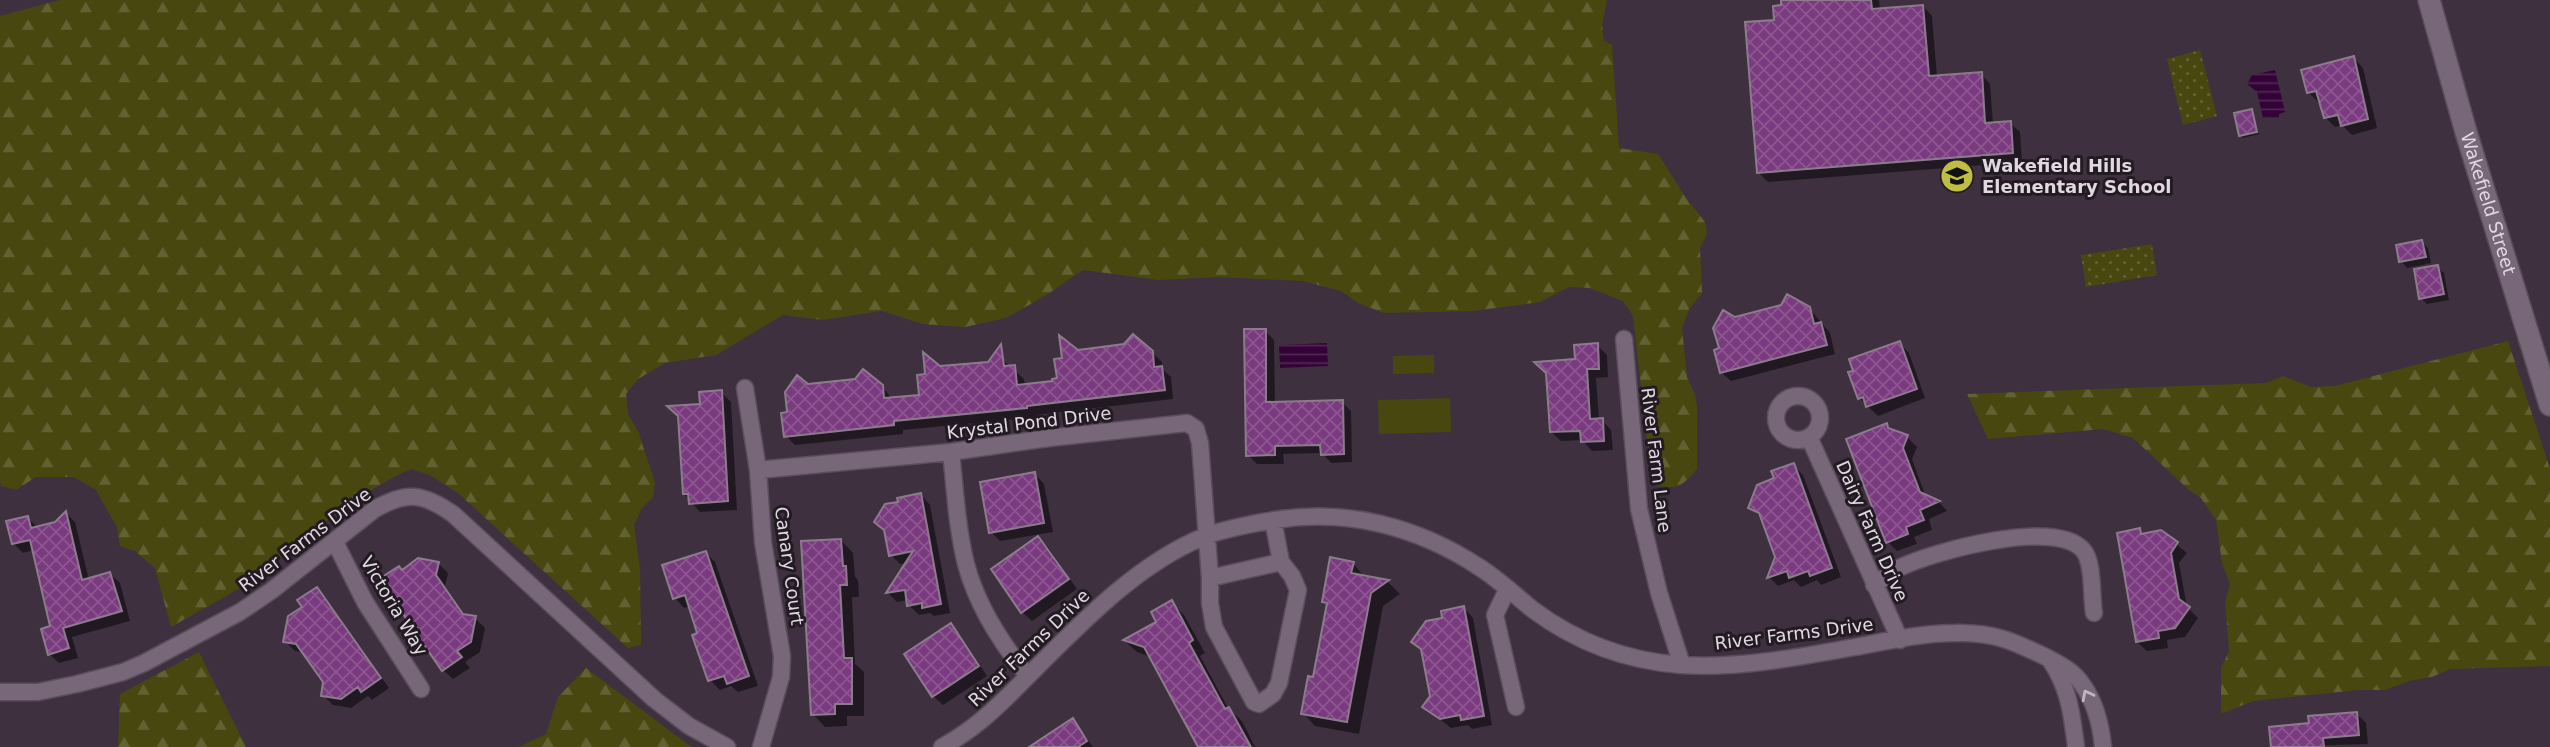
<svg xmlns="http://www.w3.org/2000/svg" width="2550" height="747" viewBox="0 0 2550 747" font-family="'DejaVu Sans',sans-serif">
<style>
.grass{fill:url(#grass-dots)}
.forest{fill:url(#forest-firs)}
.garden{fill:#484710}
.water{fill:url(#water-rules)}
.shadow{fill:#0007}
.building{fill:url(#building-cross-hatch);stroke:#8c7b8d;stroke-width:2}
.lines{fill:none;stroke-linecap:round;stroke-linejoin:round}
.street-casing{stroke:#5a4e5b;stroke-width:19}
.secondary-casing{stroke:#5a4e5b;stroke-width:24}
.street{stroke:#786778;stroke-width:16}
.secondary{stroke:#786778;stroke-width:21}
.oneway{stroke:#c2b6c2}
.labels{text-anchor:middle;stroke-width:6;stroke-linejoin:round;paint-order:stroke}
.poi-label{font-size:18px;font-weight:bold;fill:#e1d8e2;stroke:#221b22;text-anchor:start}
.street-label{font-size:18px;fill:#e1d8e2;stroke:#221b22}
</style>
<defs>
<pattern id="grass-dots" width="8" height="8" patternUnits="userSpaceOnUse" patternTransform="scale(1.75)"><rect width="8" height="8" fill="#484710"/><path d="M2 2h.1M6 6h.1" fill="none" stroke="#626132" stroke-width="1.8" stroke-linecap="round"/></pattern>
<pattern id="forest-firs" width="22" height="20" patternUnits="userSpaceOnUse" patternTransform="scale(1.75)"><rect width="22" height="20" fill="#484710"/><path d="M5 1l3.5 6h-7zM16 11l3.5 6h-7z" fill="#626132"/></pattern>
<pattern id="water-rules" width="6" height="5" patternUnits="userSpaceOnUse" patternTransform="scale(1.75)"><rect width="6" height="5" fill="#330337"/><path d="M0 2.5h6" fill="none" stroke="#502754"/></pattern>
<pattern id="building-cross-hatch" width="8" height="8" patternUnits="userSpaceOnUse" patternTransform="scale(1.75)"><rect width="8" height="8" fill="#7a3a7f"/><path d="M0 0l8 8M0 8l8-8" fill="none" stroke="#8d5691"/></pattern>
</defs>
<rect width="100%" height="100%" fill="#3f3040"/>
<!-- grass -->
<path class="grass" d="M2200,50L2217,116L2183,125L2167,59Z
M2152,244L2157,275L2086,287L2081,255Z"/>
<!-- forest -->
<path class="forest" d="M60,0H1607L1602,25L1604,41L1612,45L1619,148L1658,154L1686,198L1705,222L1707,234L1700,248L1702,293L1689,309L1682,328L1687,377L1695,395L1697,406V469C1682,487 1676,491 1652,484L1633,316L1623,301L1590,288L1569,287L1540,302L1473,311L1384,313L1360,304L1341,291L1303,281L1218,277L1158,280L1083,270L1045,296L1006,318L965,327L923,324L882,311L822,320L783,315L716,355L665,363L638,379L626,394L628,414L638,431L655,483L653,497L642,508L634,525L640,570L641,645L628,648L459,494L430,475L411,469C354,494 308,537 260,574C233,594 200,610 171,627L155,568L135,551L120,546L117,527L96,490L74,477H36L16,490L1,486L0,480V16Z
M2508,341L2550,469V666L2450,669L2432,677L2409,681L2385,690H2358L2253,701L2221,714V668L2229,651L2225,602L2230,584L2222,563L2216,520L2201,498L2189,490L2133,438L2103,429L1988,439L1967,394L2266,383L2283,376L2311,387L2335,386Z
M199,652L246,747H118L120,694Z
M586,668L686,743L693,747H519L546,734L558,697Z"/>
<!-- garden -->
<path class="garden" d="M1434,355V373L1393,374V356Z
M1450,398L1451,432L1379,434L1378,400Z"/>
<!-- water -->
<path class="water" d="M2275,70L2285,112L2279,114V118H2263L2257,92L2247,84L2252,75Z
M1327,343L1328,366L1280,368L1279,345Z"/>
<!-- shadow -->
<path class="shadow" d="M1782,0H1879L1880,10L1923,6L1932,16L1937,77L1981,74L1990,84L1993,124L2010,123L2020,132L2022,162L1768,182L1758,172L1776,21L1783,7Z
M2354,58L2363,68L2377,128L2352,135L2342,125L2335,127L2325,117L2321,101L2318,102L2308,92Z
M2251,110L2259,134L2243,138L2240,135Z
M2422,242L2428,248L2431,263L2407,268L2401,261Z
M2437,267L2444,273L2449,300L2427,304L2421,298Z
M1809,308L1830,333L1835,354L1731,381L1721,372V350L1735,319Z
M1265,331L1274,340L1275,403L1342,402L1351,411L1352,462L1331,463L1322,453L1283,454L1284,464H1257L1248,455Z
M1899,343L1909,353L1925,398L1878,416L1859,398Z
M1597,345L1607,355L1608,377L1596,378L1599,420H1602L1611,430L1613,450L1592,451L1582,440L1561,441L1551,432L1577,361Z
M1077,352H1152L1162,362V369L1171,377L1173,399L1035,415L1036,417L903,430V434L795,445L786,436L789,414L807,386H882L892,399L921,396L940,368L989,363L996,354L1024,379L1025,385L1058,380L1064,359Z
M721,392L731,402L737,510L700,512L684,494L680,416L702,406Z
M1886,425L1892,431L1907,437L1917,447L1912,459L1926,497L1939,502L1947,511L1929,519L1932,530L1914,537L1917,544L1897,551L1888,542Z
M1793,465L1803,475L1841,577L1821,585L1817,580L1801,587L1794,580L1778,586L1769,577L1777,557L1763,519L1750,507Z
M1035,474L1044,484L1053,532L1000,541L991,532Z
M921,495L930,505L950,613L934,616L930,613L919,615L909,605L908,600L897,602L888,593L908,563L900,564L891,555Z
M66,513L75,522L89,580L110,574L120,583L130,621L72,637L78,658L59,663L49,654L52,627L34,550L23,553L13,543L28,518L38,528L56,524Z
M2140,530L2144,535L2161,532L2187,553L2179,563L2187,607L2198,618L2185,637L2167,640L2168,648L2147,651L2137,642Z
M1038,538L1048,547L1077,589L1032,621L1022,612Z
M841,540L853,553L855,577L858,580L859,597H852L855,664L864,672V716H847V726L825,727L813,714Z
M706,553L715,562L758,686L738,692L731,686L720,690L710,680L690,606L684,608L675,598Z
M438,563L448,573L445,586L466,616L475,618L485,628L480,652L465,662L470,668L453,679L443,670L402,572Z
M1353,563L1365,578L1388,582L1400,594L1383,606L1359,734L1315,726L1303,713L1315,679L1328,606L1324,602Z
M317,589L326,598L389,688L372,700L368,696L351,708L333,705L323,695L325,682L304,652L295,651L285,641Z
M1171,602L1184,615L1205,653L1200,656L1228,708L1242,721L1255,747H1200L1151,657L1137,652L1125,641L1159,622Z
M1464,608L1473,618L1492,725L1472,729L1468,725L1451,728L1425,707L1432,697L1424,652L1413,642Z
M951,625L960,635L987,676L943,705L933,696Z
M2357,714L2366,723L2368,744L2272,747L2311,725Z
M1073,721L1093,747H1032Z"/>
<!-- building -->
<path class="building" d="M1781,0H1871L1872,9L1923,5L1929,76L1982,72L1985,123L2011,121L2013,153L1757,173L1745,22L1774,20L1773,6L1781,5Z
M2354,56L2368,119L2341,126L2338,115L2324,118L2316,91L2307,93L2301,70Z
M2252,109L2257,132L2239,136L2234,113Z
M2422,240L2426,257L2399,262L2396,245Z
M2438,265L2444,294L2419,299L2414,269Z
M1787,294L1810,307L1814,324L1821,322L1827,345L1720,373L1714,350L1719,348L1713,328L1723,310L1735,317L1781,305Z
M1244,329H1266V402L1343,400L1344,454L1321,455L1320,445L1275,446V455L1246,456Z
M1133,334L1153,351L1154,367L1162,366L1165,390L1027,406V408L894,421V425L784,437L781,413L787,412L785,392L797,375L808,384L855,379L863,369L883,385L884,398L919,395L917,375L925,374L923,352L940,366L988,362L1001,344L1004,366L1015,365L1017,385L1052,381V379L1057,378L1054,359L1062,358L1059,335L1078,350L1124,344Z
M1900,341L1917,389L1866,407L1863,397L1858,399L1848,372L1853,371L1849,359Z
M1598,343L1599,369H1587L1590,419L1603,418L1604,441L1581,442L1580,431L1550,432L1546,373L1534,362L1575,359L1574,345Z
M722,390L728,501L689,504L688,494H683L678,416L667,406L700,404L699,392Z
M1887,423L1888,428L1908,435L1903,448L1920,492L1940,501L1920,510L1924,520L1906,527L1908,534L1886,543L1846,439Z
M1794,463L1832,568L1810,576L1808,571L1789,578L1787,571L1767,578L1775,557L1759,513L1748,508L1757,485L1774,478L1771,471Z
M1035,472L1044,523L989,533L980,482Z
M921,493L941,604L922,608V603L907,606L905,590L886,593L913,551L889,556L884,530L874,522L885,504L898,502L897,498Z
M66,511L82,580L110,572L122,611L63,628L69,648L48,655L41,629L50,626L30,540L12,544L6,521L28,516L31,528L55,522Z
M2140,528L2141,534L2161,530L2178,542L2171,553L2179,599L2190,607L2175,628L2158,631L2159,638L2136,642L2117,533Z
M1038,536L1069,579L1021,613L991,569Z
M841,539L843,566H846L847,585H840L844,658H852V704H835V714L811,715L801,541Z
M706,551L749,676L727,684L724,676L708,681L692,635L697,633L685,595L673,599L662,565Z
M1330,557L1354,562L1351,573L1389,580L1371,593L1347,722L1301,714L1308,676L1313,677L1327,603L1322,602Z
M418,558L439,562L436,575L463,614L476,616L471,642L457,651L462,657L442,671L379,579L399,566L402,570Z
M317,587L381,678L361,692L358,687L341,699L321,696L323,682L296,644L283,642L288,616L302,607L297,600Z
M1172,600L1193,640L1189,643L1225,709L1229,707L1251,747H1198L1144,647L1123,640L1156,622L1151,612Z
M1464,606L1484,716L1461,720L1460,715L1440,719L1422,707L1430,696L1421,649L1411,642L1426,621L1442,618L1441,611Z
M951,623L979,666L932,697L904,654Z
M2357,712L2359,735L2323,738L2324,747H2271L2269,727L2309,723L2308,716Z
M1073,718L1087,741L1078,747H1029Z"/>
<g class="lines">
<defs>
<path id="street" d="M1624,339L1639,509L1659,593L1682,665
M745,388L758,470L763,542L782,656L781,677L761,747
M1776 418a22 22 0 1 1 44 0a22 22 0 1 1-44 0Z
M1809,437L1900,640
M951,452C955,489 957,528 966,564C977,606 1001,643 1028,676
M758,470L951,452L1049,438L1187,423L1196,429L1200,443L1210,578V603L1214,627L1254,702L1259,704L1273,694L1279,683L1298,590L1292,576L1281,562L1273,520
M335,542L365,602L421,689
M1210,578L1281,562
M1874,585C1883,579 1892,572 1901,567C1935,551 2056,518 2083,550C2094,562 2091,596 2094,613
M1507,590L1495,615L1516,707
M2050,660C2069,687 2072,715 2076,747
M0,692H38L77,684L123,672L144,663L240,612L271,591L375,509C407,491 423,493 453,514L654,699L689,726L727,747
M942,747C981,726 1008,696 1039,665C1086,618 1140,563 1203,537C1220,530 1255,523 1275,520C1347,508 1418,527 1479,567C1498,579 1515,595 1532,609C1576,642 1627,661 1681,665C1735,669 1801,657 1855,647C1887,641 1922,633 1955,633C1996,632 2015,642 2050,659C2063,666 2074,672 2082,684C2095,702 2101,725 2103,747"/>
<g id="secondary">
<path id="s1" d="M2429,0L2466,132L2550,405"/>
</g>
</defs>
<!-- street casing -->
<use href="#street" class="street-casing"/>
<!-- secondary casing -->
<use href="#secondary" class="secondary-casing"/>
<!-- street -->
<use href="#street" class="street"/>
<!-- secondary -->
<use href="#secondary" class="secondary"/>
</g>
<!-- one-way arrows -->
<defs><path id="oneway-chevron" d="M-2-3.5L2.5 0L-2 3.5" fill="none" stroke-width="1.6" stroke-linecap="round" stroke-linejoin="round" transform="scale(1.75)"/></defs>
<use class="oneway" href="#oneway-chevron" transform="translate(2087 695) rotate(-117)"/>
<!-- icons -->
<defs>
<symbol id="school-disc" viewBox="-11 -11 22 22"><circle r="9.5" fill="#bfbe42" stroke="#221b22"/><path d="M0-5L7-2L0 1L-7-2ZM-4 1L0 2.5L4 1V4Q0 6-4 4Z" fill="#111"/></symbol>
</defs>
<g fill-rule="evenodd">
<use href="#school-disc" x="1938" y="157" width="38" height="38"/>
</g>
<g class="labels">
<!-- poi labels -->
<g class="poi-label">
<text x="1982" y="172">Wakefield Hills<tspan x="1982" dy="21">Elementary School</tspan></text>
</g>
<!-- street labels -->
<g class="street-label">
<text dy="6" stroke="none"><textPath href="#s1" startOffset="212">Wakefield Street</textPath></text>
<text transform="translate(1029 423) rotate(-7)" y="6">Krystal Pond Drive</text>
<text transform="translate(1656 460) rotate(83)" y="6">River Farm Lane</text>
<text transform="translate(1872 531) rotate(66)" y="6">Dairy Farm Drive</text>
<text transform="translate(305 540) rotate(-37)" y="6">River Farms Drive</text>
<text transform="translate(789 566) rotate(82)" y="6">Canary Court</text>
<text transform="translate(394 606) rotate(59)" y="6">Victoria Way</text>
<text transform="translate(1794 634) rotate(-7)" y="6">River Farms Drive</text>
<text transform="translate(1029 648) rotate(-44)" y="6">River Farms Drive</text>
</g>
</g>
</svg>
